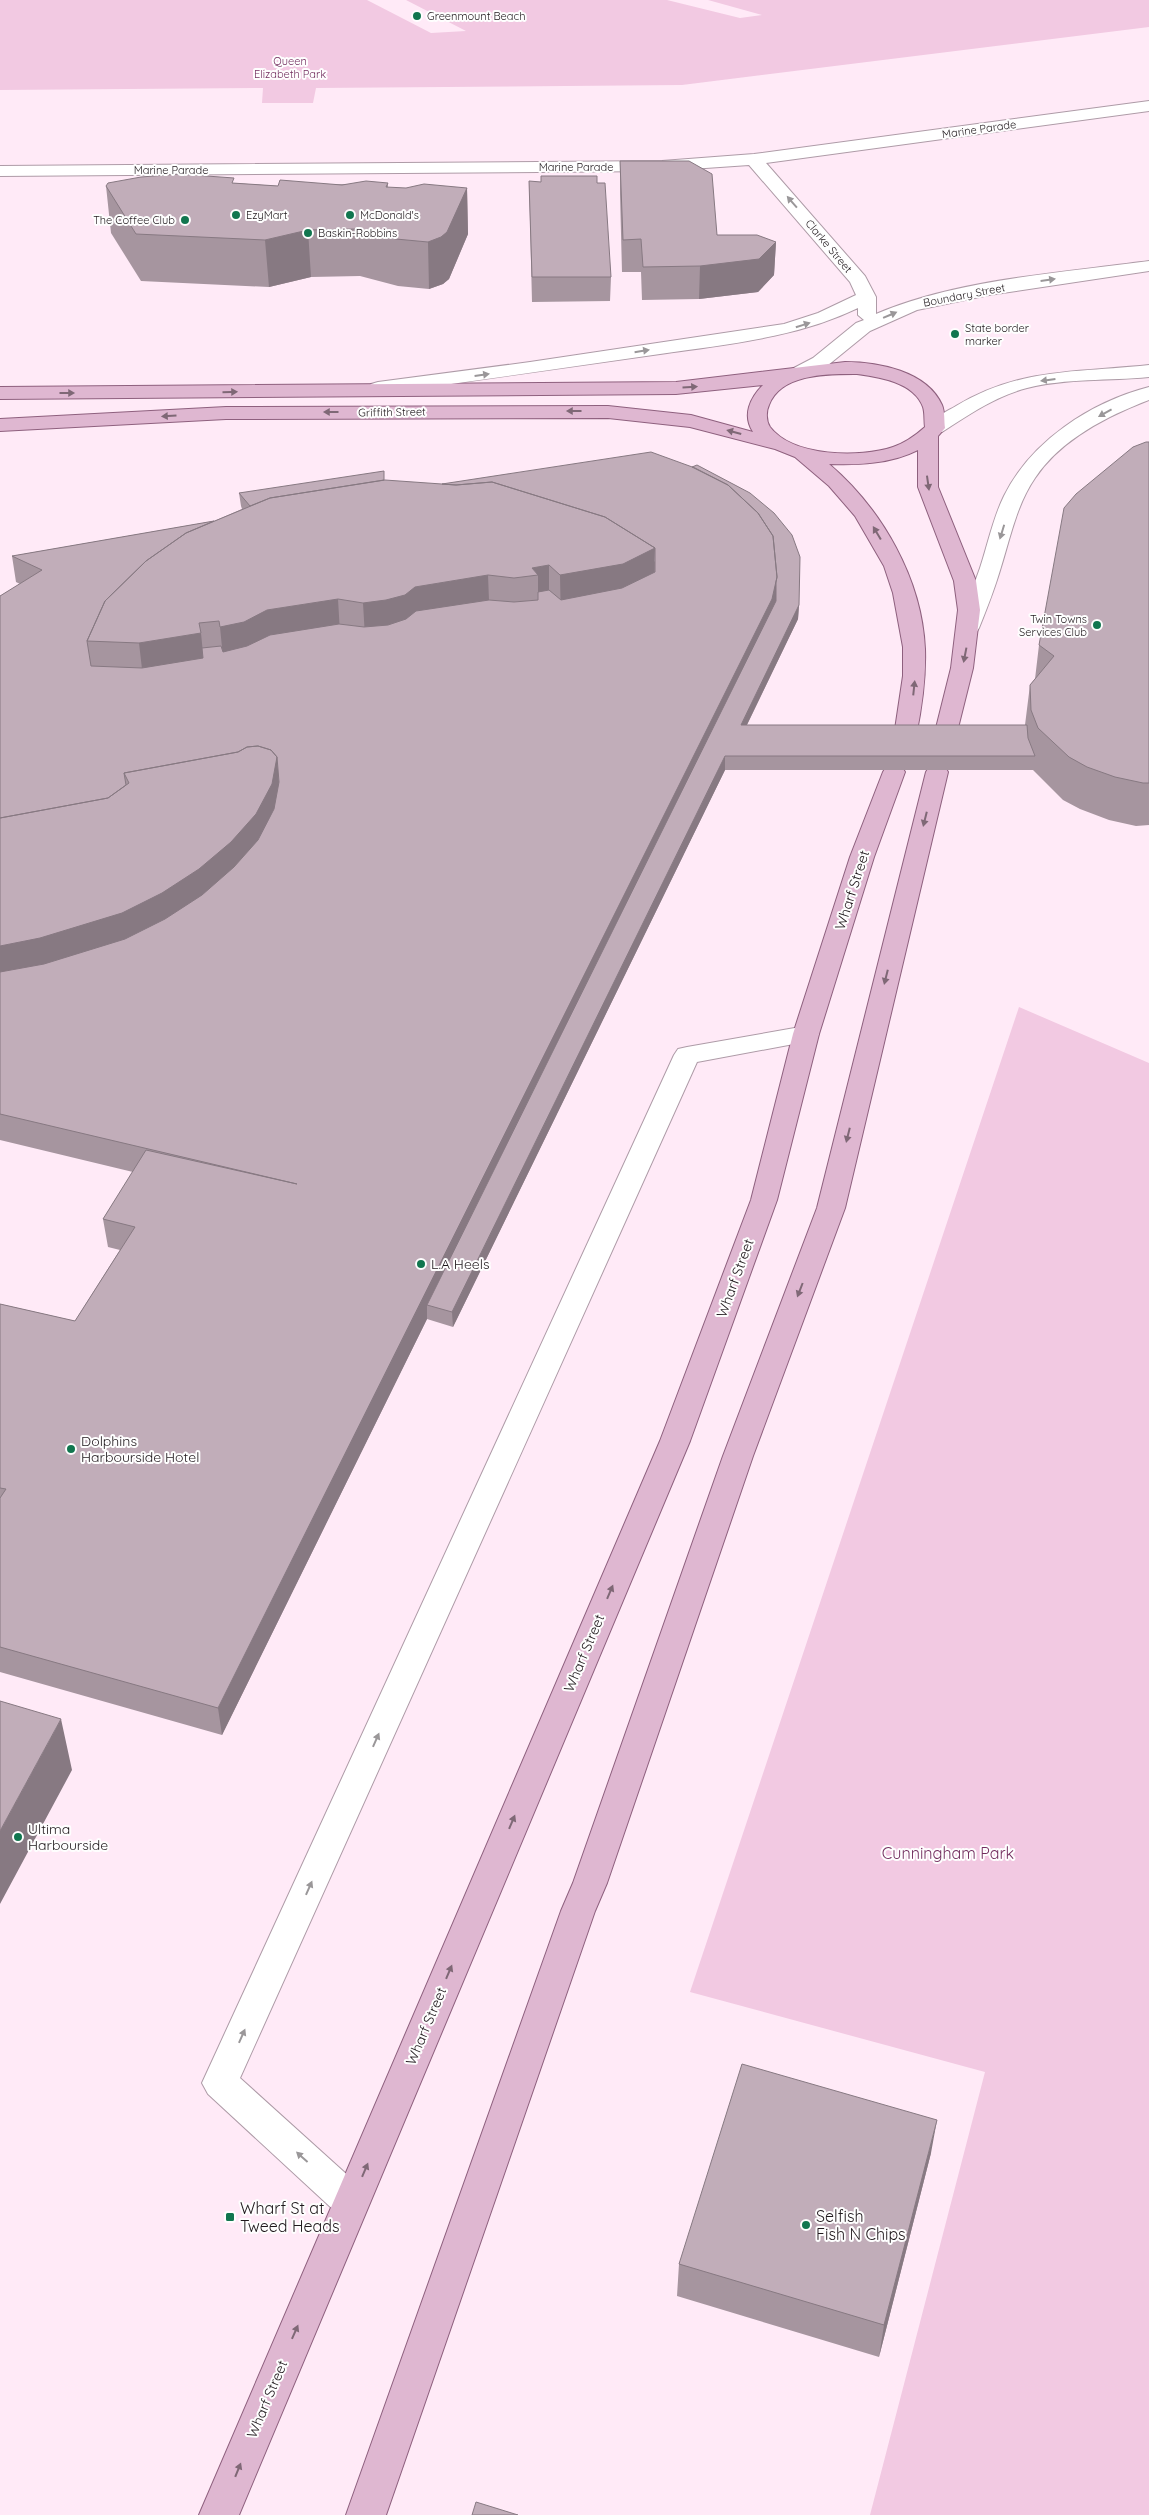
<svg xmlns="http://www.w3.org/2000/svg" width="1149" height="2515" viewBox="0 0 1149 2515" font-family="Quicksand,sans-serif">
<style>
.green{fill:#f2c9e2}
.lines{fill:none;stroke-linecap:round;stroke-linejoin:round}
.minor-casing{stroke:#ae9ba7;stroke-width:2}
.major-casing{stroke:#8e607e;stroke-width:2}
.minor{fill:#fff;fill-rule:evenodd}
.major{fill:#dfb7d1;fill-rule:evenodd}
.wall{fill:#a6959f}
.shaded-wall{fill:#877982}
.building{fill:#c1adb9;stroke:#877982}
.oneway{fill:#9a9799}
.oneway2{fill:#7f6876}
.poi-dot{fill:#11764f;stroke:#fefefe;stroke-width:2}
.labels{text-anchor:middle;stroke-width:4;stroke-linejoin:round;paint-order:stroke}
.far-poi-label{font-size:11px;fill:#1f181c;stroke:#fefefe;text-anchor:start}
.far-park-label{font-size:11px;fill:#732e5f;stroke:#fefefe}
.far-street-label{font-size:11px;fill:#1f181c;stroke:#fefefe}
.street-label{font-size:14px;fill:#1f181c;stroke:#fefefe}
.poi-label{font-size:14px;fill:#1f181c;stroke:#fefefe;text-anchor:start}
.near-park-label{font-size:16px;fill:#732e5f;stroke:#fefefe}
.near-poi-label{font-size:16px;fill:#1f181c;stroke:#fefefe;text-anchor:start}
</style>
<rect width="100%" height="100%" fill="#ffeaf7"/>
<!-- green -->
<path class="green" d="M0,0H367L431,33L466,31L406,0H667L740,18L762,15L708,0H1149V27L682,85L316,88L313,103H262L263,88L0,90Z
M1019,1007L1149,1063V2515H870L985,2072L690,1992Z"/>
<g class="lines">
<defs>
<path id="minor" d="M1149,101V111L766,163L865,276L876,297V314C957,279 1062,273 1149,261V271L989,295L917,310L870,331L827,366L804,378H790L787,374L790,370L813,358L856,323L864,320L858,315V308C796,338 728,344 660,354C566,368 472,381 378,394L371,392L368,388L371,384L378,382L530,362L784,324L818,313L856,295L850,282L749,165L662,171L0,176V166L662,161L754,154Z
M1149,365V377C1109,381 1066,378 1027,388C996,396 968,415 942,432H928L925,428C932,418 946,412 956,406C1022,367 1076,373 1149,365Z
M1149,387V400C1107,416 1060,440 1035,478C1017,504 1010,538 1001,567C995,588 987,608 979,628L976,633L968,634L960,633L957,628C965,608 973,588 980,568C988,544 993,518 1004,496C1031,441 1091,402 1149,387Z
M806,1026L815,1028L819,1034L815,1040L697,1062L240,2078L364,2190L369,2202L364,2214L351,2219L338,2214L208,2094L202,2083L674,1055L678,1049L687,1047Z"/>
<path id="major" d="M845,362C878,362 927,371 942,405C945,412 944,421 945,428L938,436V487L976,581L980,610L973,668L956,736L953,741L945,743L937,741L934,736L951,668L958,610L954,581L918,487V450C890,464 859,465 829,464C882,509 922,579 925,649C926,678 922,707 916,736L913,741L905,743L897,741L894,736L903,676V647L893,593L884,566L855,516L829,486L795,457L775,449L690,427L608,418L226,419L0,431V419L226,407L608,406L691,415L753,432C742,415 750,398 763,385L676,394L0,399V387L676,382ZM857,374C879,377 914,382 923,407C925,413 924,420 925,427C916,435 905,443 893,447C860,458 793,457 770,427C766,421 766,411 769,405C781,373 829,374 857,374Z
M894,765L902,767L905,772L874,857L819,1034L777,1200L690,1441L239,2515H199L660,1441L751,1200L793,1034L850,857L883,772L886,767Z
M937,765L945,767L948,772L845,1208L753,1456L607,1883L595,1911L386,2515H346L561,1911L573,1883L723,1456L817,1208L926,772L929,767Z"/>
</defs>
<!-- minor casing -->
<use href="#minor" class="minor-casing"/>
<!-- major casing -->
<use href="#major" class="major-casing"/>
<!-- minor -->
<use href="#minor" class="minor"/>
<!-- major -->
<use href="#major" class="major"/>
</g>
<!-- wall -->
<path class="wall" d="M620,161L717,235L776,242L774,275L758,292L699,299L642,300L641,272H622L620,194Z
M529,181L611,277L610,301L532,302Z
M234,183L278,186L388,183V188H467L468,234L449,279L443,284L429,289L398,286L360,276L311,277L269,287L141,281L111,233L106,186Z
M1149,442V825L1136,826L1109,820L1080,809L1063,800L1033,770H725L453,1327L427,1319L222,1735L0,1672V1304L75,1321L120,1250L108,1247L103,1219L133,1172L0,1140V596L20,584L16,582L12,556L214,521L242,509L241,506L239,493L384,480L799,605L798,619L747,725H1025L1030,685L1035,679L1039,645Z
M931,2153L879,2357L677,2296L679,2264Z"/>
<!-- shaded-wall -->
<path class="shaded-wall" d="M467,188L468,234L449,279L443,284L429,289L428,242Z
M308,230L311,277L269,287L265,240Z
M776,242L774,275L758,292L699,299L700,266Z
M655,548L654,598L561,626L560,575Z
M549,565V616L538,618V575L532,568Z
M488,575L490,626L366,654L363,603L415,587Z
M777,577L776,603L427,1305V1319L222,1735L218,1708Z
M338,599L341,650L225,678L220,627L267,610Z
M799,605L798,619L740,739L741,725Z
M201,633L206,684L145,695L139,643Z
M725,756V770L453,1327L452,1312Z
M277,757L281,809L260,867L48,991L0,1000V946Z
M61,1719L72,1770L0,1904V1831Z
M937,2120L931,2153L879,2357L884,2325Z"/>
<!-- building -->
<path class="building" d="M620,161H689L712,174L717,235H757L776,242L759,259L700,266L643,267L641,239L623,240Z
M179,174L234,178L232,183L278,186L280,180L342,185L366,181L388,183L386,187L406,188L424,184L467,188L447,232L441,237L428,242L396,239L357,229L308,230L265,240L136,234L106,186L108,183L141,177Z
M541,176H597V183H605L611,277H532L529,181L541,182Z
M1146,442H1149V783H1143L1115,777L1087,767L1069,757L1038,728L1031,710L1030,685L1054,656L1039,645L1064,508L1076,494L1133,447Z
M651,452L695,468L728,485L758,513L773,536L777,577L772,599L218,1708L0,1647V1498L6,1489L0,1488V1304L75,1321L135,1227L103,1219L146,1150L297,1184L0,1114V972L44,964L125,939L165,919L202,895L234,867L258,840L274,809L279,782L277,757L271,750L258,746L247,747L238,752L124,773L126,785L108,798L0,818V596L42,570L12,556L214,521L186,533L146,561L105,601L87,641L91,666L142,668L203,658L202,648L221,646L223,652L247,646L270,635L339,624L364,627L388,625L406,619L416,611L489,600L514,602L538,600V592L549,590L561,600L622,588L655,572V548L605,517L492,482L456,485L442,484Z
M697,465L750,493L774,513L792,535L800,557L799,605L741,725H1027L1028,738L1035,756H725L452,1312L427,1305L776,601V582L777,577L773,536L758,513L728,485L692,467Z
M384,471V480L270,498L250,506L239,493Z
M385,480L456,485L492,482L605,517L655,548L623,564L560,575L549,565L532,568L538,575L514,578L488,575L415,587L405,595L386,600L363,603L338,599L267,610L244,622L220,627L219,621L199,623L201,633L139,643L87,641L105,601L146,561L186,533L270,498Z
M258,746L271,750L277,757L272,784L256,814L231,842L199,869L162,893L122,913L40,938L0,946V818L108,798L129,783L124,773L238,752L247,747Z
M0,1701L61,1719L0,1831Z
M742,2064L937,2120L884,2325L679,2264Z
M476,2502L518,2515H472Z"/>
<!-- one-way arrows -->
<defs><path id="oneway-solid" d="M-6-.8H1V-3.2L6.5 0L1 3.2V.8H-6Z" transform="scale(1.25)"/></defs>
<g class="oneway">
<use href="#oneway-solid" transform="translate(792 202) rotate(-131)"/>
<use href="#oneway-solid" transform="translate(1048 280) rotate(-8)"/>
<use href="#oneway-solid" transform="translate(890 315) rotate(-23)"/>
<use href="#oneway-solid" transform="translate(803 325) rotate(-17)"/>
<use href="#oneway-solid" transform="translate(642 351) rotate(-9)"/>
<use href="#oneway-solid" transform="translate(482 375) rotate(-8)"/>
<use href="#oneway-solid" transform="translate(1048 380) rotate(173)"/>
<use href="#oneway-solid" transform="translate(1105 413) rotate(151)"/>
<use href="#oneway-solid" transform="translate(1002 532) rotate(107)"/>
<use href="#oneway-solid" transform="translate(376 1740) rotate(-66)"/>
<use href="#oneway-solid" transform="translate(309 1888) rotate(-66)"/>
<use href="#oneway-solid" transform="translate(242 2036) rotate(-66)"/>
<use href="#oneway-solid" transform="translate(302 2157) rotate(-138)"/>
</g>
<g class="oneway2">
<use href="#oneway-solid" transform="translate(690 387) rotate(-4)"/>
<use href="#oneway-solid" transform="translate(230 392) rotate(-1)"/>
<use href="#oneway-solid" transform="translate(67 393)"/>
<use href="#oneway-solid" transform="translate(574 411) rotate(-180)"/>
<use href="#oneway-solid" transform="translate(331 412) rotate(180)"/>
<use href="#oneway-solid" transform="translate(169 416) rotate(177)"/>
<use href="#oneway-solid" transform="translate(734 432) rotate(-165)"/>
<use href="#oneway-solid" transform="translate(928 483) rotate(82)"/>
<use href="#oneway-solid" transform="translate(877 533) rotate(-121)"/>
<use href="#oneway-solid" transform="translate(965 655) rotate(101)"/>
<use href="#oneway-solid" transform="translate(914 688) rotate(-84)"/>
<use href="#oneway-solid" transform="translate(925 819) rotate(104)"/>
<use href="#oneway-solid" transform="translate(886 977) rotate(104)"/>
<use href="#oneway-solid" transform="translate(848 1135) rotate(104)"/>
<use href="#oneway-solid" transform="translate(800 1290) rotate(111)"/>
<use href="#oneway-solid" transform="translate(610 1592) rotate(-67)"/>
<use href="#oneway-solid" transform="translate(512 1822) rotate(-67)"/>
<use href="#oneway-solid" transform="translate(449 1972) rotate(-67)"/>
<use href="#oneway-solid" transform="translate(365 2170) rotate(-67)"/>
<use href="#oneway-solid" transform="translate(295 2332) rotate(-66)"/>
<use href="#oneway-solid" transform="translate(238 2470) rotate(-68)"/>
</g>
<!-- markers -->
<g class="poi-dot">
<circle cx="417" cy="16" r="5"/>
<circle cx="236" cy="215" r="5"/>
<circle cx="350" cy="215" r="5"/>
<circle cx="185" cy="220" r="5"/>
<circle cx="308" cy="233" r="5"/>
<circle cx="955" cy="334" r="5"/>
<circle cx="1097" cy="625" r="5"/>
<circle cx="421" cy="1264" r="5"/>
<circle cx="71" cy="1449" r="5"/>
<circle cx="18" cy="1837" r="5"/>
<rect x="225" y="2212" width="10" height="10" rx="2.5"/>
<circle cx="806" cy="2225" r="5"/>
</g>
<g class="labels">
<!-- far-poi labels -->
<g class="far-poi-label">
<text x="427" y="20">Greenmount Beach</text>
<text x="246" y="219">EzyMart</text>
<text x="360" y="219">McDonald's</text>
<text x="175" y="224" text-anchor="end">The Coffee Club</text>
<text x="318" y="237">Baskin-Robbins</text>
<text x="965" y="332">State border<tspan x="965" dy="13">marker</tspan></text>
<text x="1087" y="623" text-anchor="end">Twin Towns<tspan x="1087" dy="13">Services Club</tspan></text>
</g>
<!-- far-park labels -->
<g class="far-park-label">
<text x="290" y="65">Queen<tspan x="290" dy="13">Elizabeth Park</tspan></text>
</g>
<!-- far-street labels -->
<g class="far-street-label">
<text transform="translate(979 129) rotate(-8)" y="4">Marine Parade</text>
<text x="576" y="171">Marine Parade</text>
<text x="171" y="174">Marine Parade</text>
<text transform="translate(829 246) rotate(50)" y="4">Clarke Street</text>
<text transform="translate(964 295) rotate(-11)" y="4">Boundary Street</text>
<text transform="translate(392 412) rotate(-1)" y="4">Griffith Street</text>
</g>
<!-- street labels -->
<g class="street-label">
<text transform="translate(852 890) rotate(-72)" y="5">Wharf Street</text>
<text transform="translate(735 1278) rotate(-70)" y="5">Wharf Street</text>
<text transform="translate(584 1653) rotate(-67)" y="5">Wharf Street</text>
<text transform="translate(426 2026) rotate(-67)" y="5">Wharf Street</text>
<text transform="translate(267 2399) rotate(-67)" y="5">Wharf Street</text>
</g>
<!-- poi labels -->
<g class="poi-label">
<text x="431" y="1269">L.A Heels</text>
<text x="81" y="1446">Dolphins<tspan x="81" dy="16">Harbourside Hotel</tspan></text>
<text x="28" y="1834">Ultima<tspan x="28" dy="16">Harbourside</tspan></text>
</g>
<!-- near-park labels -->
<g class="near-park-label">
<text x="948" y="1859">Cunningham Park</text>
</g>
<!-- near-poi labels -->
<g class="near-poi-label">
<text x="240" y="2214">Wharf St at<tspan x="240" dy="18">Tweed Heads</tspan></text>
<text x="816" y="2222">Selfish<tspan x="816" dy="18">Fish N Chips</tspan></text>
</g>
</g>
</svg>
